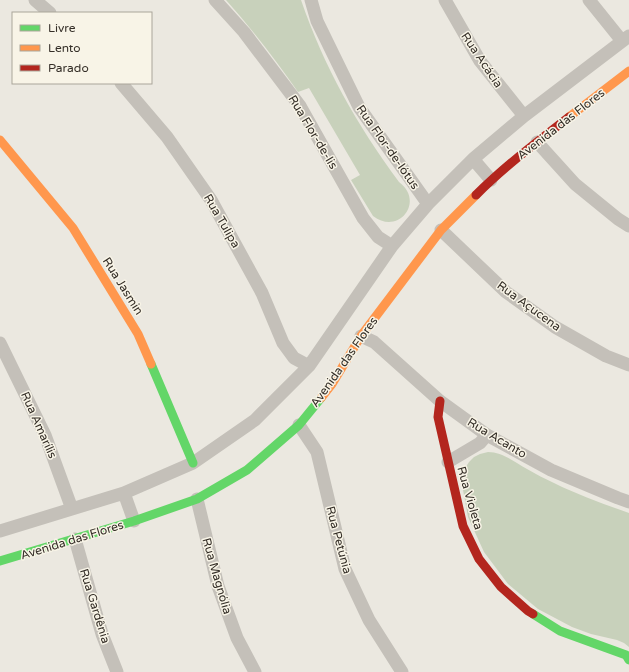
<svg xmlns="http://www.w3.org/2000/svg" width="629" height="672" viewBox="0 0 629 672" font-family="'Varela Round',sans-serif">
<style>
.green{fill:#c8d1bb}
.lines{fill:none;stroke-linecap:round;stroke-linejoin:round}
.street{stroke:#c4c0b9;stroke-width:13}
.fast{stroke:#63d668;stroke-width:9}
.slow{stroke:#ff974d;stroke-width:9}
.jam{stroke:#b3261e;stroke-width:9}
.labels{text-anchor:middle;stroke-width:3;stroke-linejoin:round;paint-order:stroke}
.street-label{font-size:12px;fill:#342e27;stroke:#f8f4e7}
</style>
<rect width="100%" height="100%" fill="#ebe8e0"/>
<!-- green -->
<path class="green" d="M226,0H301C324,67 357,125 399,182C425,201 399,236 373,216L351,180L360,175L309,88L298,92C276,60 252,29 226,0Z
M488,452C503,452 514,462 527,469C536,474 545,479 554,483C578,495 604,504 629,513V647L624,643L617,640L591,634L572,627L538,609L508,584L484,552L468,517L461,479L462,473L469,462L474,457L480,454Z"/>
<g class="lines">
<!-- street -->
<path class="street" d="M35,0L50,13
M215,0L244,32L300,106L363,218L378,237L392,246
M311,0L317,21L359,107L428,204
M445,0L480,61L524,116
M589,0L622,41
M121,83L167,137L211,200L262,293L283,343L294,358L309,366
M537,142L575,184L618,219L629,226
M473,159L491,180
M441,230L506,292L555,327L606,356L629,365
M361,336L374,342L440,401L487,435L551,470L618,498L629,502
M0,343L45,435L72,509
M299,425L317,452L345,569L369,620L402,672
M448,462L480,443L487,435
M124,493L134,521
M197,499L218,586L237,638L255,672
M0,531L124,493L193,463L255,420L309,366L392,246L428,204L473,159L524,116L629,36
M75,539L102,634L117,672"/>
<!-- fast -->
<path class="fast" d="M151,364L193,463
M0,561L134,521L197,499L247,470L299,425L321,398
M533,614L560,631L626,655L629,660"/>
<!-- slow -->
<path class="slow" d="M569,117L629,71
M0,140L73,228L138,334L151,364
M321,398L332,384L361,336L441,230L476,195"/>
<!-- jam -->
<path class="jam" d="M476,195C505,166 537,142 569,117
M440,401L438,417L463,526L479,559L501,587L528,611L533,614"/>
</g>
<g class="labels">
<!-- street labels -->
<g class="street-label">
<text transform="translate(482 60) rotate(56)" y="4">Rua Acácia</text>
<text transform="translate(561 124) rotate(-38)" y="4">Avenida das Flores</text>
<text transform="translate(313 132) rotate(59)" y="4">Rua Flor-de-lis</text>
<text transform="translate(388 147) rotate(55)" y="4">Rua Flor-de-lótus</text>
<text transform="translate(222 221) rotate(60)" y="4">Rua Tulipa</text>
<text transform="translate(123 286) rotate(58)" y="4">Rua Jasmin</text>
<text transform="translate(529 306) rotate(36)" y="4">Rua Açucena</text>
<text transform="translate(344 362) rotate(-55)" y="4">Avenida das Flores</text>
<text transform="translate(39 425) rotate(66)" y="4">Rua Amarílis</text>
<text transform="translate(497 438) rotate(31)" y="4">Rua Acanto</text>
<text transform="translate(470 498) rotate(74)" y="4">Rua Violeta</text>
<text transform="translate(72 540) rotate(-17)" y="4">Avenida das Flores</text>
<text transform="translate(339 540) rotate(75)" y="4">Rua Petúnia</text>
<text transform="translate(217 576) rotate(74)" y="4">Rua Magnólia</text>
<text transform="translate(95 606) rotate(73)" y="4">Rua Gardênia</text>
</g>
</g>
<!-- legend -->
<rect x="12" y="12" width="140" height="72" fill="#f8f4e7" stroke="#aaa59a"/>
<rect x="20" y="25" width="20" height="6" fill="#63d668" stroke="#aaa59a"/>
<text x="48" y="32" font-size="12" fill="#342e27">Livre</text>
<rect x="20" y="45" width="20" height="6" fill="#ff974d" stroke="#aaa59a"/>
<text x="48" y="52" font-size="12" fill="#342e27">Lento</text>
<rect x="20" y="65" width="20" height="6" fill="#b3261e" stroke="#aaa59a"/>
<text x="48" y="72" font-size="12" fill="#342e27">Parado</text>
</svg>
